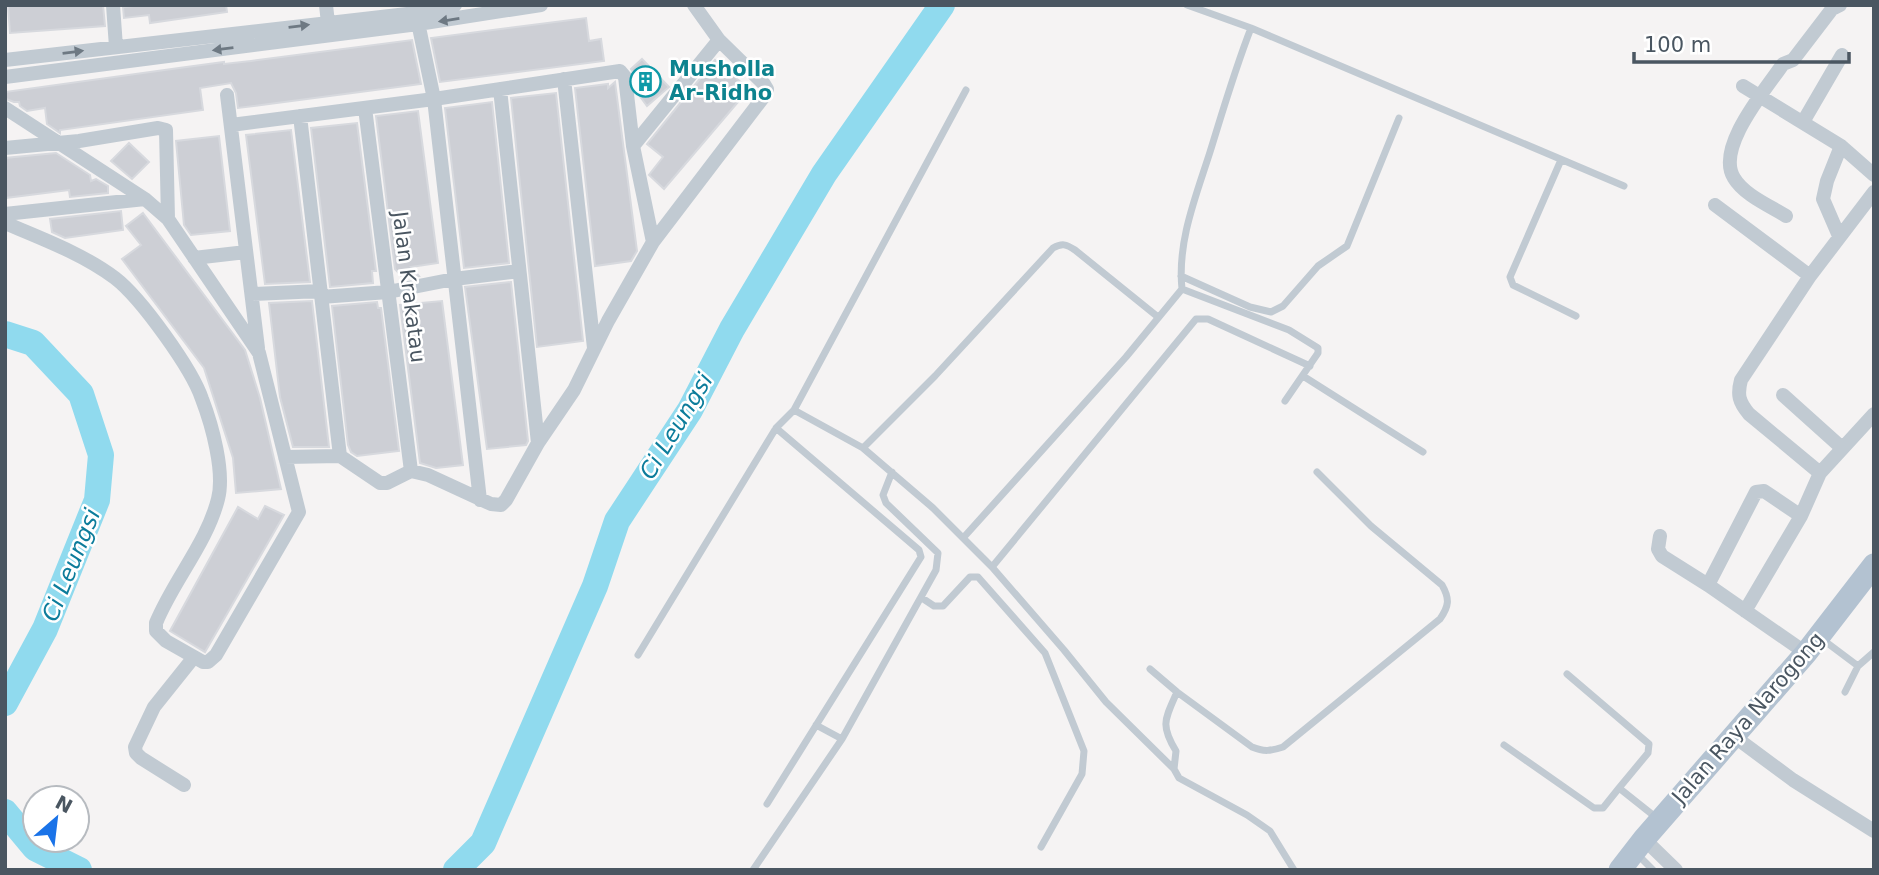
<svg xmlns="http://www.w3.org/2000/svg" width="1879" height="875" viewBox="0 0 1879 875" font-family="'DejaVu Sans',sans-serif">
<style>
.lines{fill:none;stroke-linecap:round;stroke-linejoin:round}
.river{stroke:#90daee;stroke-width:26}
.building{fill:#cdcfd5;stroke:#d7d9de;stroke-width:2}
.lane{stroke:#c1cad2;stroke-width:7}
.street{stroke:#c1cad2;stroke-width:14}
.primary{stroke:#b3c2d1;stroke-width:23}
.oneway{fill:#6e7983}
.labels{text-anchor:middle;stroke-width:5;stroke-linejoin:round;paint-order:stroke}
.culture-label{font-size:21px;font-weight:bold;fill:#0d838f;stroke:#fff;text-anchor:start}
.street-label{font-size:21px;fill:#4a5661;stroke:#fff}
.water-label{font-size:23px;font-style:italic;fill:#0c7c9b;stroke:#fff}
</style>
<rect width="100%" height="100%" fill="#f5f3f3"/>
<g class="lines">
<!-- river -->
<path class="river" d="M5,334L33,343L81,394L101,455L97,500L45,629L5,703
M5,812L35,848L79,870
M456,870L483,843L595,586L617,521L690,410L732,329L824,174L942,5"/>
</g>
<!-- building -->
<path class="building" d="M8,5H103L105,26L10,33Z
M143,5H226L227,12L150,23L149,15L124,18L123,7Z
M586,18L589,41L601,39L604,61L440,82L431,38Z
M412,40L421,84L413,85L238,108L236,93L231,83L200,88L203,110L60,130V133L47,124L45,108L27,111L20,106L19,102H14L6,99L5,92L179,68L224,62V64L251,61Z
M642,59L669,87L647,106L636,91L635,76L631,69Z
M715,60L749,89L664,189L649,175L663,157L647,144Z
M615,82L637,251L631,261L595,266L575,88L608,84V88Z
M556,93L583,341L537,347L511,98Z
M492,102L509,263L464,268L445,108Z
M418,111L438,263L411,267L419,276L404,279L395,269L376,116Z
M357,123L376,271H372L373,283L330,287L311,128Z
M291,130L310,282L265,284L246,135Z
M219,136L230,231L191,235L184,225L176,141Z
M129,143L149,162L132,179L111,161Z
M56,153L90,175L91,181L96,179L108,186V193L70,197L69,190L5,198V158Z
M121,211L123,230L65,238L52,232L50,219Z
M143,213L245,350L260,398L281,489L236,493L233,458L204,368L122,259L141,245L126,226Z
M511,282L528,441L526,445L487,449L465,287Z
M312,301L329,447H293L280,397L269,303Z
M442,301L463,465L436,468L420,463L400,305Z
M377,302L378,308H381L399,451L357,456L351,452L348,445L332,306Z
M265,506L284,515L205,652L170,631L238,507L258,519Z"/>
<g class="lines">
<!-- lane -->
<path class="lane" d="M1251,28L1624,186
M966,90L794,410L863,448L933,508L992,567L1064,650L1106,702L1174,769L1179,778L1247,815L1270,831L1294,870
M1561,160L1510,277L1513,285L1576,316
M1181,276L1250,307L1271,312L1283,306L1318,266L1347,246L1399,118
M1182,289L1289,330L1318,348V353L1285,401
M1303,376L1423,452
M863,448L935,376L1053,248C1062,243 1066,244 1075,250L1158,317
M964,537L1126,357L1182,289C1177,242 1196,196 1210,152C1223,110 1235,69 1251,28L1187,5
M992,567L1196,319H1208L1310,366
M922,598L934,606H943L970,577H978L1045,653L1084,751L1082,774L1041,847
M1822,639L1858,666
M638,655L776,428L794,410
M1150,669L1177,692C1165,719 1160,725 1176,751L1174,769
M1567,674L1649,744L1648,753L1619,788L1658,819
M1177,692L1252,747C1264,752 1271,751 1283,747L1440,619C1449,606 1450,599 1442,585L1371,526L1317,472
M1845,692L1858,666L1874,652
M816,725L842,739
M1504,745L1594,808H1603L1619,788
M767,804L921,557L919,550L776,428
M1638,855L1653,870
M753,870L842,739L936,570L938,553L886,503L883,495L892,472"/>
<!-- street -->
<path class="street" d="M113,5L116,47
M326,5L329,32
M416,13L434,99L480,500
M5,60L416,13L455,5
M5,77L418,24L541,5
M564,79L594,348
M1743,86L1841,146L1874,175
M500,89L538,443
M227,95L258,348
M5,108L145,199L168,219L259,353L299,512L216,655L208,662H203L166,641L156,631V623C173,581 207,543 218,499C225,472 212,425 202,399C192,369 141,298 115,278C83,254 43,239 5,223
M365,108L411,471
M300,116L340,456
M1803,122L1842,55
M231,125L434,99L620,71L625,77L633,146L653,242
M633,146L719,40
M5,148L79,141L158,128L166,130L168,219
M1715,205L1810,276
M5,214L145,199
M1786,216C1770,206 1744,195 1734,178C1715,148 1766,89 1783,64L1793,60L1832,9L1840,5
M1839,236L1823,199L1827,181L1841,146
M194,258L246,252
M252,294L320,291
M321,297L388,292L454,279L519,271
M1783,395L1842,448
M285,457L340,456L380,483H387L411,471L428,475L491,504L501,505L506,500L538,443L574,390L608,321L653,242L765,95L767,89L764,84L719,40L694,5
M1820,473L1749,414C1739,402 1737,395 1741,380L1810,276L1874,192
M1660,536L1658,549L1662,556L1708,585L1806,653
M1708,585L1756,492L1764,491L1801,516
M1745,611L1801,516L1820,473L1874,414
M1735,737L1793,780L1874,831
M184,785L141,758L136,753L135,747L154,707L194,657
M1644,839L1676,870"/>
<!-- primary -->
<path class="primary" d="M1620,870L1644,839L1806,653L1874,565"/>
</g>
<!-- one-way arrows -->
<defs><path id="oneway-solid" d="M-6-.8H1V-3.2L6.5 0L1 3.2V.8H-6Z" transform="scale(1.75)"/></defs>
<g class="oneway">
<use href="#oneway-solid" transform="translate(449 20) rotate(171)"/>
<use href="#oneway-solid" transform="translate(299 26) rotate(-7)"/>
<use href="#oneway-solid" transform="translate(223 49) rotate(173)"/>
<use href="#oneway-solid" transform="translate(73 52) rotate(-7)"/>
</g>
<!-- icons -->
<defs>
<symbol id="building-ring" viewBox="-11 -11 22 22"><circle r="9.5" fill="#fff" stroke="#0f9aa8" stroke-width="1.5"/><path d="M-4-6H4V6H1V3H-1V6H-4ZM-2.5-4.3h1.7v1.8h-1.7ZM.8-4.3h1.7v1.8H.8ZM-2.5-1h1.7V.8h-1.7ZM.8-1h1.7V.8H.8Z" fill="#0f9aa8"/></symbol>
</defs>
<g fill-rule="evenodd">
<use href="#building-ring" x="628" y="64" width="35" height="35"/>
</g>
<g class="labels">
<!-- culture labels -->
<g class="culture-label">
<text x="669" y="76">Musholla<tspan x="669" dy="24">Ar-Ridho</tspan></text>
</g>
<!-- street labels -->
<g class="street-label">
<text transform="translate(409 287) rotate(83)" y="7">Jalan Krakatau</text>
<text transform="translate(1748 718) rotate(-49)" y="7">Jalan Raya Narogong</text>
</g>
<!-- water labels -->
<g class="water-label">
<text transform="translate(676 426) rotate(-59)" y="8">Ci Leungsi</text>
<text transform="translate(71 565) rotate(-68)" y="8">Ci Leungsi</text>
</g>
</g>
<!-- border -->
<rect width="1879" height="875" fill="none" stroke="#4a5661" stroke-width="14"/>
<!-- north arrow -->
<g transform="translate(56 819) rotate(28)"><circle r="33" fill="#ffffff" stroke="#b7bbc0" stroke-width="2"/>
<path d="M0-5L12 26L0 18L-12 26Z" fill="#1a73e8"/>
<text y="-10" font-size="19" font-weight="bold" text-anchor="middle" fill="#4a5661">N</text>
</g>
<!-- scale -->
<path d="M1634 52v10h215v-10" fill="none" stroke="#4a5661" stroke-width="3.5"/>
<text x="1644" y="52" font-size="21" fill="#4a5661" stroke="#ffffff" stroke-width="5" paint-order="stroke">100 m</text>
</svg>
